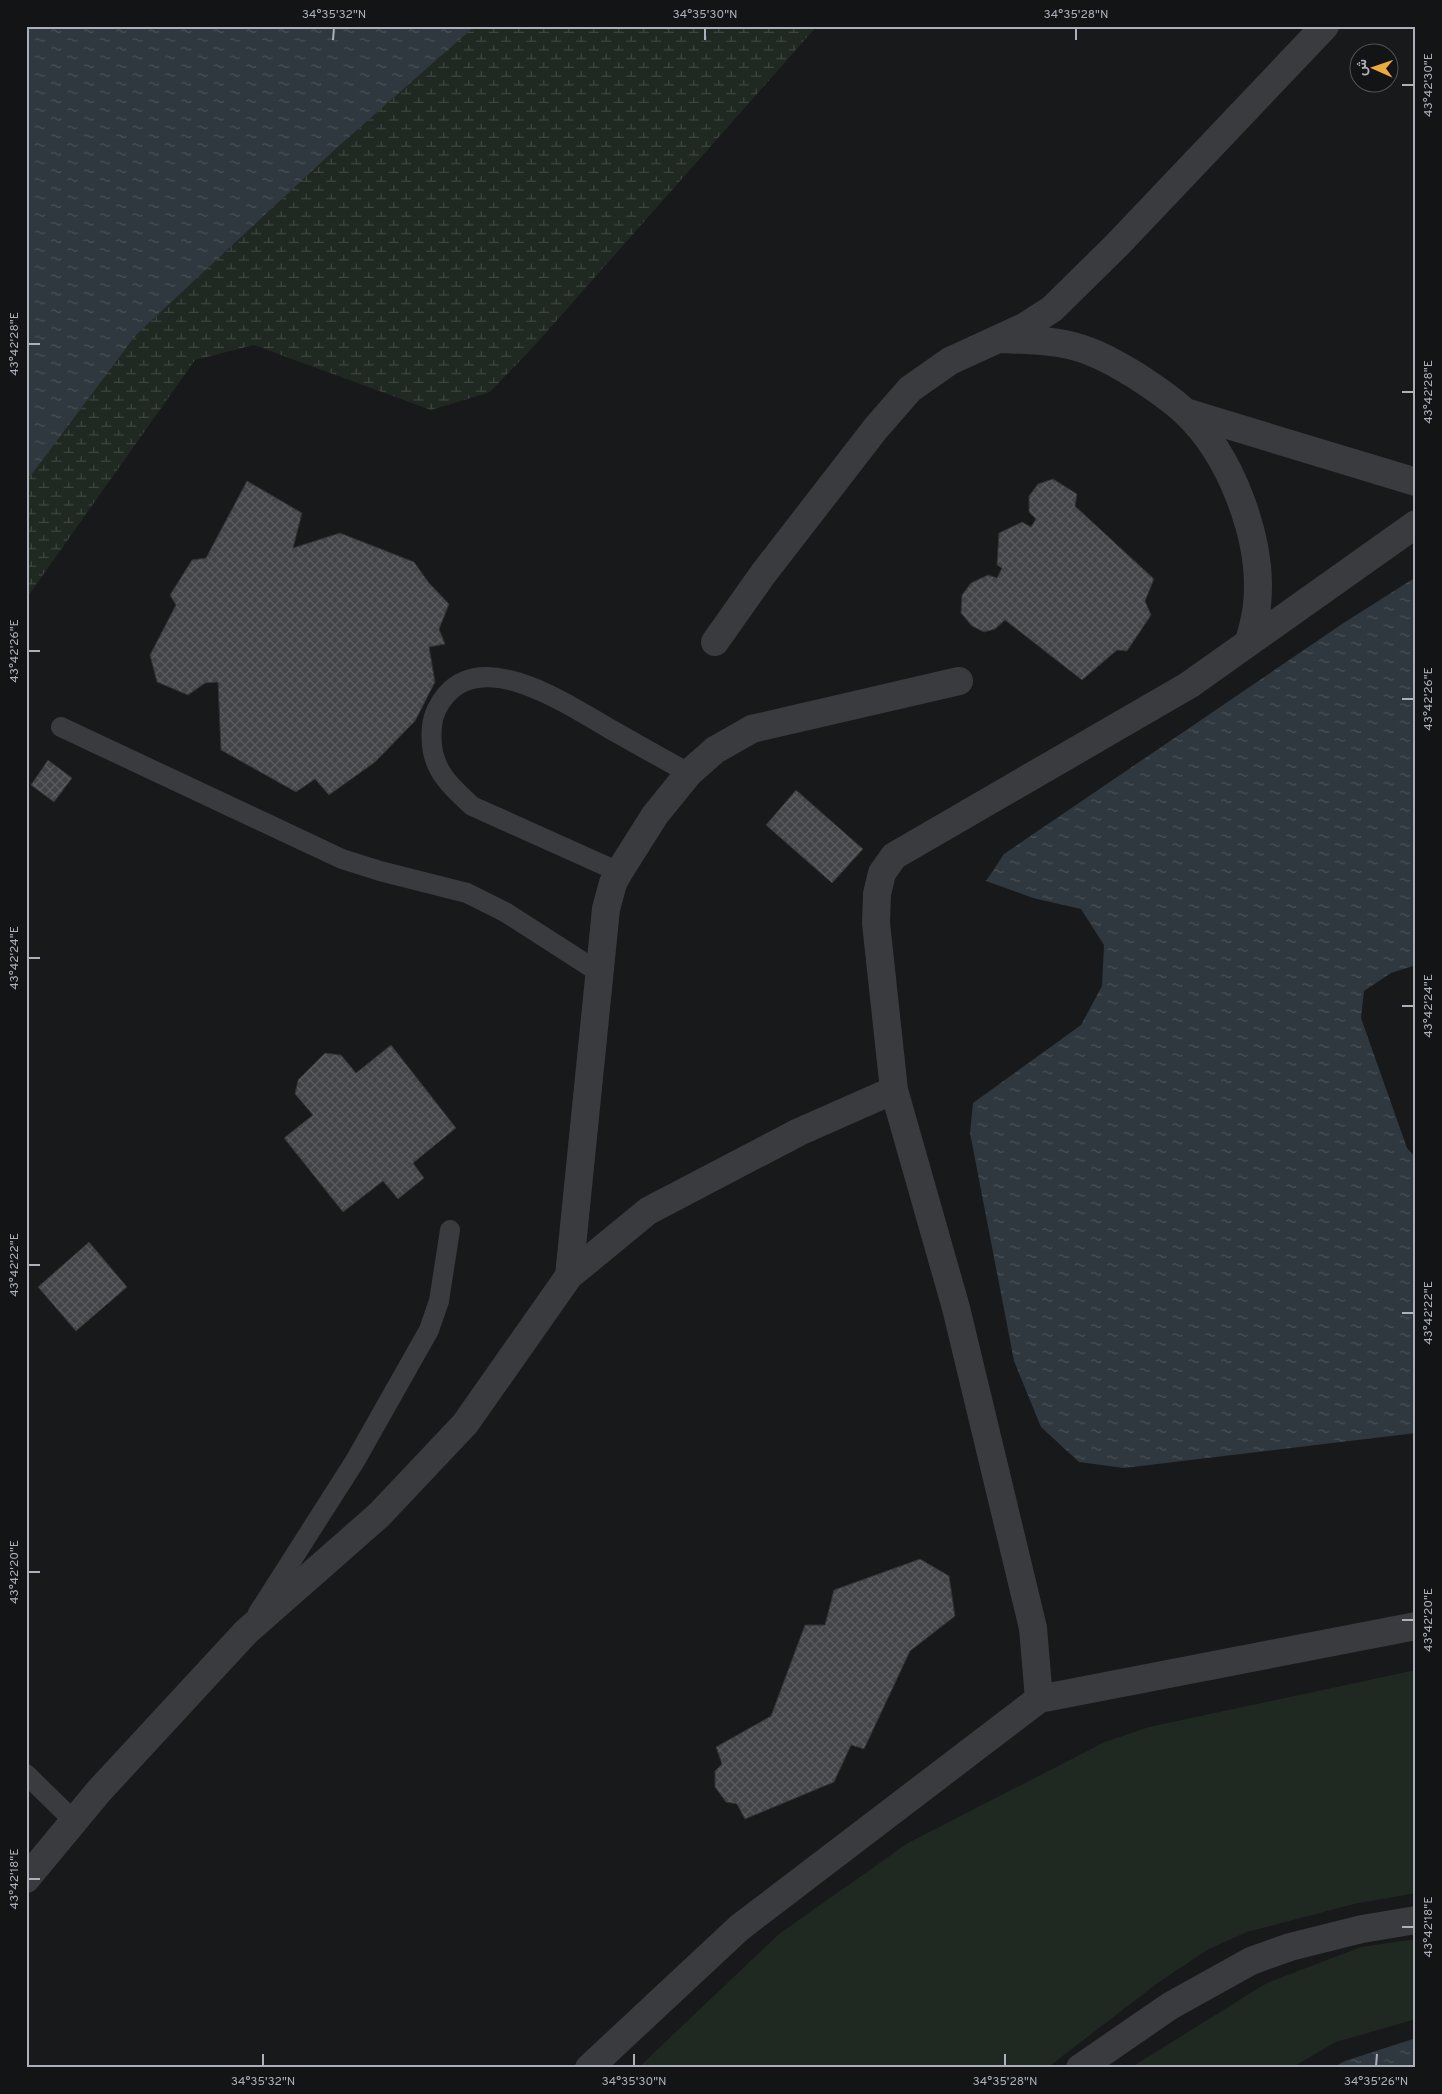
<svg xmlns="http://www.w3.org/2000/svg" width="1442" height="2094" viewBox="0 0 1442 2094" font-family="Overpass,Vazirmatn,sans-serif">
<style>
.wetland{fill:url(#wetland-marsh)}
.park{fill:#202921}
.water{fill:url(#water-ripples)}
.building{fill:url(#building-cross-hatch);stroke:#333336}
.lines{fill:none;stroke-linecap:round;stroke-linejoin:round}
.lane{stroke:#3a3b3f;stroke-width:20}
.street{stroke:#3a3b3f;stroke-width:28}
.ticks{fill:none;stroke:#abb0ba;stroke-width:2}
.neatline{fill:none;stroke:#abb0ba;stroke-width:2}
.ticks-label{font-size:12px;text-anchor:middle;fill:#abb0ba}
</style>
<defs>
<pattern id="wetland-marsh" width="20" height="14" patternUnits="userSpaceOnUse" patternTransform="scale(1.25)"><rect width="20" height="14" fill="#202921"/><path d="M1 5h8M5 5V1M11 12h8M15 12V8" fill="none" stroke="#3e463f"/></pattern>
<pattern id="water-ripples" width="26" height="14" patternUnits="userSpaceOnUse" patternTransform="scale(1.25)"><rect width="26" height="14" fill="#2f383e"/><path d="M2 4q2-2 4 0t4 0M15 11q2-2 4 0t4 0" fill="none" stroke="#4a5258"/></pattern>
<pattern id="building-cross-hatch" width="8" height="8" patternUnits="userSpaceOnUse" patternTransform="scale(1.25)"><rect width="8" height="8" fill="#434447"/><path d="M0 0l8 8M0 8l8-8" fill="none" stroke="#5b5c5f"/></pattern>
</defs>
<rect width="100%" height="100%" fill="#18191b"/>
<!-- wetland -->
<path class="wetland" d="M475,26H817L535,345L490,392L431,410L254,345L195,360L26,599V482L136,335L340,145Z"/>
<!-- park -->
<path class="park" d="M1416,1670V1893L1354,1904L1247,1932L1209,1949L1159,1982L1047,2068H638L779,1934L908,1843L1105,1742L1149,1727Z
M1416,1939V2019L1336,2042L1291,2068H1130L1267,1983L1361,1947Z"/>
<!-- water -->
<path class="water" d="M26,26H475L340,145L136,335L26,482Z
M1416,577V965L1391,973L1364,991L1361,1018L1407,1148L1416,1158V1433L1124,1468L1079,1462L1041,1427L1014,1361L970,1133L973,1103L1081,1025L1102,986L1104,945L1081,909L1033,898L986,881L1004,854L1342,624Z
M1416,2038V2068H1332L1345,2061Z"/>
<!-- building -->
<path class="building" d="M1053,479L1077,494L1075,506L1154,579L1145,601L1151,615L1127,651L1117,650L1082,680L1005,620L995,629L984,632L972,626L961,613L962,595L971,583L988,575L997,578L1002,568L997,565L999,533L1022,522L1031,527L1036,519L1029,512V496L1038,484Z
M247,481L302,513L293,548L340,533L414,562L429,583L449,604L439,629L445,644L429,647L435,682L415,721L375,762L329,795L315,779L296,792L221,750L218,682L205,683L188,695L157,682L150,655L176,605L170,595L192,560L206,558Z
M48,760L72,778L54,802L31,785Z
M796,790L863,849L832,883L766,825Z
M391,1045L456,1128L413,1163L424,1178L398,1199L383,1181L343,1212L284,1138L313,1115L295,1094L298,1080L325,1053L341,1055L356,1073Z
M89,1242L127,1287L76,1331L38,1287Z
M920,1559L949,1576L955,1616L910,1651L864,1749L851,1745L834,1782L745,1819L737,1804L726,1802L715,1787V1771L722,1764L716,1747L771,1716L805,1625H825L834,1590Z"/>
<g class="lines">
<!-- lane -->
<path class="lane" d="M61,727L342,859L380,871L467,893L505,912L600,973
M619,872L472,806C445,781 428,765 432,726C433,715 439,703 446,695C486,648 570,706 610,729C637,744 663,759 689,773
M258,1613L355,1461L429,1330L439,1301L450,1230
M26,1774L74,1821"/>
<!-- street -->
<path class="street" d="M1001,339C1025,340 1050,340 1073,346C1096,352 1115,363 1135,375C1152,386 1169,397 1184,411C1231,454 1264,541 1257,605C1256,617 1252,630 1249,642
M1185,412L1416,482
M715,642L763,574L876,428L910,389L950,361L1024,327L1052,309L1117,245L1325,26
M894,1090L876,923L877,894L882,873L894,856L1189,685L1416,524
M569,1276L606,909L613,883L619,872L655,815L689,773L715,750L752,729L959,681
M1039,1699L1416,1626
M26,1879L99,1791L246,1632L379,1515L465,1424L569,1276L648,1211L799,1132L894,1090L956,1308L1033,1628L1039,1699L739,1928L589,2068
M1080,2068L1170,2006L1251,1961L1290,1947L1362,1929L1416,1920"/>
</g>
<!-- ticks -->
<path class="ticks" d="M333,40L334,28M705,40V28M1076,40V28M1402,85H1414M28,344H40M1402,392H1414M28,651H40M1402,699H1414M28,958H40M1402,1006H1414M28,1265H40M1402,1313H1414M28,1572H40M1402,1620H1414M28,1879H40M1402,1927H1414M263,2066V2054M634,2066V2054M1005,2066V2054M1376,2066L1377,2054"/>
<!-- border -->
<rect width="1442" height="2094" fill="none" stroke="#131416" stroke-width="55"/>
<!-- north arrow -->
<g transform="translate(1374 68) rotate(272)"><circle r="24" fill="#131416" stroke="#505258"/>
<path d="M0-4L9 19L0 12L-9 19Z" fill="#ecab3f"/>
<text y="-8" font-size="14" font-weight="bold" text-anchor="middle" fill="#abb0ba">ش</text>
</g>
<rect x="28" y="28" width="1386" height="2038" class="neatline"/>
<g class="ticks-label">
<text x="334" y="18">34°35'32"N</text>
<text x="705" y="18">34°35'30"N</text>
<text x="1076" y="18">34°35'28"N</text>
<text transform="translate(1428 85) rotate(-90)" y="4">43°42'30"E</text>
<text transform="translate(14 344) rotate(-90)" y="4">43°42'28"E</text>
<text transform="translate(1428 392) rotate(-90)" y="4">43°42'28"E</text>
<text transform="translate(14 651) rotate(-90)" y="4">43°42'26"E</text>
<text transform="translate(1428 699) rotate(-90)" y="4">43°42'26"E</text>
<text transform="translate(14 958) rotate(-90)" y="4">43°42'24"E</text>
<text transform="translate(1428 1006) rotate(-90)" y="4">43°42'24"E</text>
<text transform="translate(14 1265) rotate(-90)" y="4">43°42'22"E</text>
<text transform="translate(1428 1313) rotate(-90)" y="4">43°42'22"E</text>
<text transform="translate(14 1572) rotate(-90)" y="4">43°42'20"E</text>
<text transform="translate(1428 1620) rotate(-90)" y="4">43°42'20"E</text>
<text transform="translate(14 1879) rotate(-90)" y="4">43°42'18"E</text>
<text transform="translate(1428 1927) rotate(-90)" y="4">43°42'18"E</text>
<text x="263" y="2085">34°35'32"N</text>
<text x="634" y="2085">34°35'30"N</text>
<text x="1005" y="2085">34°35'28"N</text>
<text x="1376" y="2085">34°35'26"N</text>
</g>
</svg>
